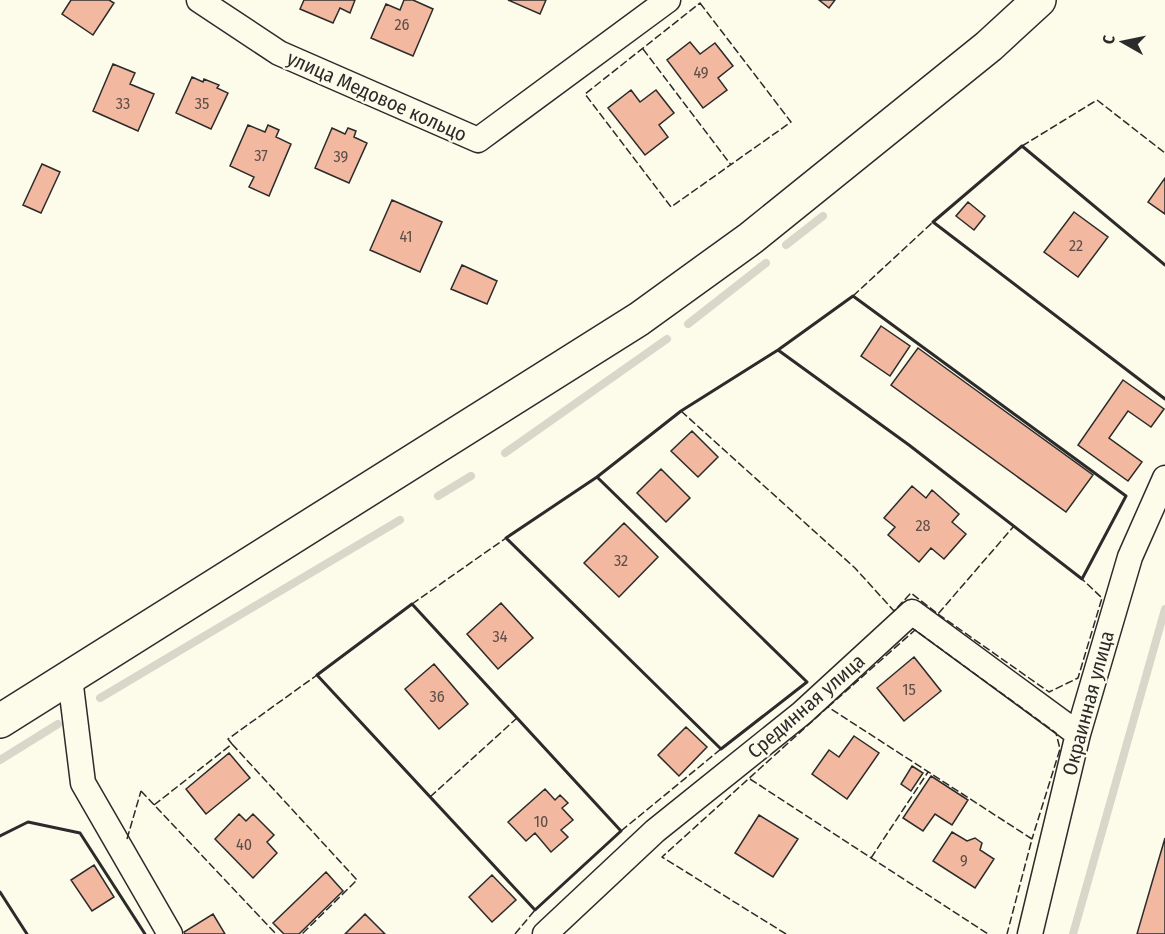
<svg xmlns="http://www.w3.org/2000/svg" width="1165" height="934" viewBox="0 0 1165 934" font-family="'Fira Sans Condensed',sans-serif">
<style>
.lines{fill:none;stroke-linecap:round;stroke-linejoin:round}
.stream{stroke:#d8d7c9;stroke-width:8}
.building{fill:#f2b8a0;stroke:#2b2b2b;stroke-width:1.5}
.minor-casing{stroke:#2b2b2b;stroke-width:27}
.secondary-casing{stroke:#2b2b2b;stroke-width:36}
.minor{stroke:#fdfbea;stroke-width:24}
.secondary{stroke:#fdfbea;stroke-width:33}
.fence{stroke:#2b2b2b;stroke-width:1.5;stroke-dasharray:8 3;stroke-linecap:butt}
.wall{stroke:#2b2b2b;stroke-width:3}
.labels{text-anchor:middle;stroke-width:4.5;stroke-linejoin:round;paint-order:stroke}
.number-label{font-size:16px;fill:#5d4e48}
.street-label{font-size:20px;fill:#2b2b2b;stroke:#fdfbea}
</style>
<rect width="100%" height="100%" fill="#fdfbea"/>
<g class="lines">
<!-- stream -->
<path class="stream" d="M786,245L823,216
M688,324L766,263
M505,453L667,339
M438,496L471,476
M100,698L400,520
M0,760L58,724
M1073,934L1165,609"/>
</g>
<!-- building -->
<path class="building" d="M71,0H109L114,3L93,35L62,14Z
M304,0H355L350,13L340,8L333,23L300,9Z
M404,0H413L433,9L413,56L371,38L386,4L400,10Z
M508,0H546L540,14Z
M819,0H835L829,8Z
M690,42L700,54L715,43L733,66L718,78L727,90L703,108L667,60Z
M113,64L135,73L130,84L154,94L138,131L93,111Z
M192,77L203,82L204,79L219,85L217,88L228,93L211,129L176,113Z
M631,90L640,102L656,90L674,113L659,125L668,137L645,155L608,108Z
M248,125L265,132L268,125L279,130L276,137L291,144L269,196L249,187L254,177L230,166Z
M332,128L345,134L348,128L356,131L354,137L367,143L349,183L315,168Z
M42,164L60,172L41,213L23,205Z
M1165,178V214L1148,202Z
M392,200L442,222L420,272L370,250Z
M968,202L985,216L974,230L956,216Z
M1074,212L1108,237L1078,277L1044,252Z
M462,265L497,281L487,304L451,289Z
M881,326L910,346L890,376L861,356Z
M918,348L1093,475L1066,512L891,385Z
M1123,380L1164,409L1151,427L1128,411L1109,438L1142,462L1128,481L1078,445Z
M692,431L718,457L698,477L671,451Z
M661,469L690,498L666,522L637,493Z
M912,486L926,498L932,490L959,514L952,522L966,534L944,559L931,548L919,562L888,535L895,527L884,518Z
M624,523L658,557L619,597L584,563Z
M501,603L533,638L498,669L467,634Z
M914,657L941,691L904,721L877,688Z
M434,664L468,704L439,729L405,689Z
M686,727L707,747L679,776L658,755Z
M854,736L879,753L847,799L812,774L829,750L839,757Z
M229,753L250,778L206,814L186,789Z
M912,766L923,773L911,791L901,784Z
M931,776L968,800L952,825L935,814L923,831L903,818Z
M545,789L555,800L560,795L568,803L562,808L573,820L561,830L568,837L551,852L535,833L526,841L508,822Z
M239,814L246,821L253,814L274,835L267,842L277,853L253,878L215,839Z
M759,815L798,839L773,877L735,853Z
M952,832L967,841L975,838L982,843L980,850L994,859L975,888L933,861Z
M1165,838V934H1137Z
M94,865L114,897L92,911L71,880Z
M326,872L343,891L299,934H284L273,923Z
M492,875L516,900L492,922L469,897Z
M213,914L225,934H185L184,932Z
M365,914L385,934H345Z"/>
<g class="lines">
<defs>
<path id="minor" d="M199,0L279,53L478,140L668,0
M70,678L83,783L170,934
M545,934L655,831L802,713L912,612L1078,734
M1030,934L1078,734L1130,557L1165,478"/>
<path id="secondary" d="M0,721L639,319L751,238L989,46L1039,0"/>
</defs>
<!-- minor casing -->
<use href="#minor" class="minor-casing"/>
<!-- secondary casing -->
<use href="#secondary" class="secondary-casing"/>
<!-- minor -->
<use href="#minor" class="minor"/>
<!-- secondary -->
<use href="#secondary" class="secondary"/>
<!-- fence -->
<path class="fence" d="M700,3L791,122L671,207L585,94Z
M643,49L731,165
M1022,146L1097,100L1165,153
M853,296L933,222
M681,411L855,568L894,611L911,593L938,614L1014,526
M412,604L506,538
M938,614L1049,692L1078,678L1102,598L1082,579
M828,707L915,630L1056,733L1060,749L1032,839
M232,744L228,739L317,675
M750,779L988,934
M141,791L276,934
M430,797L517,718
M154,805L232,744L357,880L302,934
M621,831L721,749
M127,839L141,791
M871,858L928,772
M515,934L535,910
M786,934L662,857L828,707L1032,839L1007,934"/>
<!-- wall -->
<path class="wall" d="M1165,265L1022,146L933,222L1165,399
M597,477L681,411L778,350L853,296L1126,496L1082,579L909,445L778,350
M597,477L807,682L721,749L506,538Z
M412,604L621,831L535,910L317,675Z
M0,836L28,822L80,833L145,934
M0,892L27,934"/>
</g>
<g class="labels">
<!-- number labels -->
<g class="number-label">
<text x="402" y="30">26</text>
<text x="701" y="78">49</text>
<text x="123" y="109">33</text>
<text x="202" y="109">35</text>
<text x="261" y="161">37</text>
<text x="341" y="162">39</text>
<text x="406" y="242">41</text>
<text x="1076" y="251">22</text>
<text x="923" y="531">28</text>
<text x="621" y="566">32</text>
<text x="500" y="642">34</text>
<text x="909" y="695">15</text>
<text x="437" y="702">36</text>
<text x="541" y="827">10</text>
<text x="244" y="850">40</text>
<text x="964" y="866">9</text>
</g>
<!-- street labels -->
<g class="street-label">
<text transform="translate(377 96) rotate(24)" y="7">улица Медовое кольцо</text>
<text transform="translate(1088 703) rotate(-75)" y="7">Окраинная улица</text>
<text transform="translate(806 706) rotate(-41)" y="7">Срединная улица</text>
</g>
</g>
<!-- north arrow -->
<g transform="translate(1123 42) rotate(279)" stroke="#fdfbea" stroke-width="4.5" paint-order="stroke">
<path d="M0-4.5L10 22L0 15L-10 22Z" fill="#2b2b2b"/>
<text y="-9" font-size="16" font-weight="bold" text-anchor="middle" fill="#2b2b2b">С</text>
</g>
</svg>
